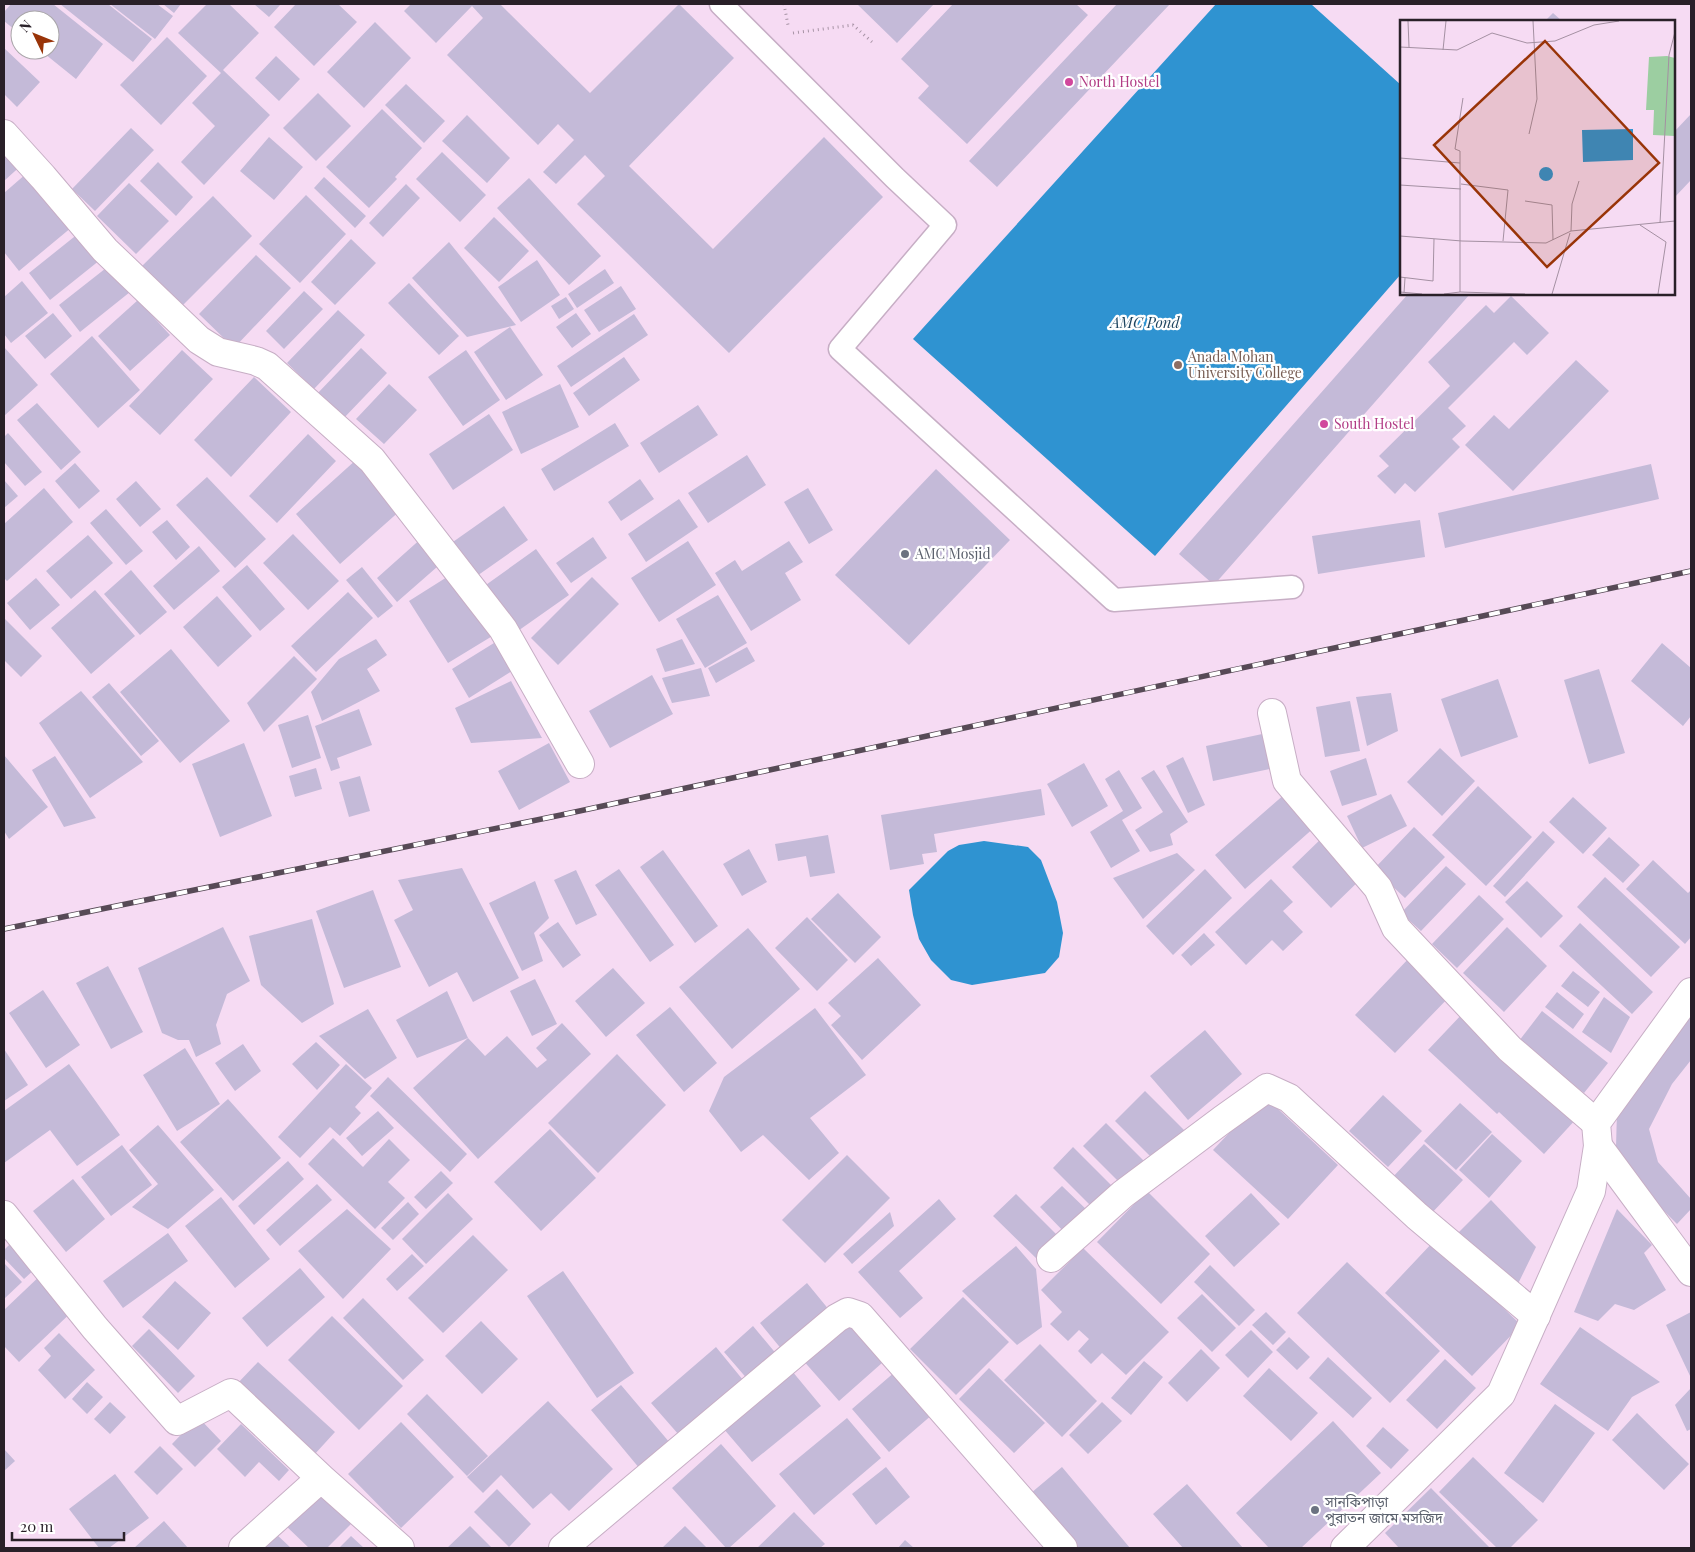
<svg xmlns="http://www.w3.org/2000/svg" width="1695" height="1552" viewBox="0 0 1695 1552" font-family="'Playfair Display','Noto Sans Bengali',serif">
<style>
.water{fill:#2f93d1}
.building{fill:#c4bad8}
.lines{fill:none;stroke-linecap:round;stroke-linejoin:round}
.service-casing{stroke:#c7aec5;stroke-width:25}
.minor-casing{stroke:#c7aec5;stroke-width:30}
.tertiary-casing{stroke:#c7aec5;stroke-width:30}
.path{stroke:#a793a5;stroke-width:3;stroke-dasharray:1 4;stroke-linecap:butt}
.service{stroke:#fff;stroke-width:22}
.minor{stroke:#fff;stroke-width:28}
.tertiary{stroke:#fff;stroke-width:28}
.rail-casing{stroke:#574a56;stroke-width:5.5}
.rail{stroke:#fff;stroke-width:4;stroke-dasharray:11;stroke-linecap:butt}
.hotel-dot{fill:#d1479c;stroke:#fff;stroke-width:2}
.education-dot{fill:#8d6e63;stroke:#fff;stroke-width:2}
.worship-dot{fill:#6b7280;stroke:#fff;stroke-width:2}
.labels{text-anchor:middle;stroke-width:4.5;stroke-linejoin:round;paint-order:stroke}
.hotel-label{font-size:14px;fill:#b23c85;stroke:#fff;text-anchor:start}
.education-label{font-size:14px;fill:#785e54;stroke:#fff;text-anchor:start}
.worship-label{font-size:14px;fill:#5b616d;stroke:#fff;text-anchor:start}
.water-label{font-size:15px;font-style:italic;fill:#1e4560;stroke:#fff}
.inset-road{fill:none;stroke:#a490a2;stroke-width:1}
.view{fill:#993408;fill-opacity:0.15;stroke:#993408;stroke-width:2.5}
.inset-edge{fill:none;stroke:#292028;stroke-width:2.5}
</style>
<rect width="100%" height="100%" fill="#f6dbf3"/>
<!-- water -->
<path class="water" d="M1216,4H1311L1401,85V274L1155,556L913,339Z
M984,841L1028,847L1041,860L1057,902L1063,933L1059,957L1045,973L972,985L951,980L931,960L919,939L913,915L909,890L948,851L959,845Z"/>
<!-- building -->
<path class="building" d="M11,4H53L103,44L76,79L40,50H50V20H20V34L4,21V12Z
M60,4H108L152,39L133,62Z
M110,4H157L173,16L155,39Z
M163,4H181L174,13Z
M207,4H229L259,33L223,70L270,115L204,185L181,162L215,126L192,103L221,73L178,33Z
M254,4H281L269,17Z
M296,4H338L357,22L314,66L274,27Z
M411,4H500L590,93L679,4L734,58L629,166L713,249L824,137L883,197L729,353L577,204L605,176L585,155L556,184L543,172L574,140L558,124L538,145L447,55L483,18L472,6L436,43L404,11Z
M857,4H934L897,43Z
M953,4H1076L1088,15L967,144L918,98L929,86L901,59Z
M1117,4H1170L997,187L969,161Z
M1553,13L1562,21H1545Z
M375,22L411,58L364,108L327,72Z
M167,37L207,76L161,125L120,85Z
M4,48L40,82L17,107L4,94Z
M276,56L300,79L279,101L255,78Z
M406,84L445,121L424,143L385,105Z
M318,93L351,126L316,161L283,128Z
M382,109L422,148L395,177L397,179L369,208L326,167Z
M1691,114V180L1674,198V132Z
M467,115L510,158L487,183L442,141Z
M131,128L154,150L95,211L72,189Z
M269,137L303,167L274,200L240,171Z
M4,139L25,162L4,181Z
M442,152L486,195L460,222L416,179Z
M158,162L193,197L176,216L140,181Z
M27,173L72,227L19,271L4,252V193Z
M324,177L366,216L355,228L314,188Z
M529,178L601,256L569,285L497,208Z
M129,183L169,221L136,254L97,216Z
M406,184L420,198L383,237L369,223Z
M306,195L346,234L300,283L259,244Z
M213,196L252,236L181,307L141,267Z
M494,217L529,251L499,282L464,248Z
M84,229L105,256L50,300L29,273Z
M351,239L376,263L335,305L311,282Z
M449,242L516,325L467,337L412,278Z
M256,255L291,288L234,348L199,314Z
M537,260L560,295L521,322L498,287Z
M115,261L135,288L80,332L59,305Z
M605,269L614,283L577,308L568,294Z
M22,281L48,313L11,343L4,334V297Z
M409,283L459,336L439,355L388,303Z
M621,286L636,309L599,332L584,310Z
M304,291L323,309L284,349L266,331Z
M1408,294H1470L1214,585L1179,554Z
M1511,296L1549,333L1527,355L1514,342L1448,408L1466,426L1452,439L1460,447L1415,492L1405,483L1395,494L1377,476L1389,466L1379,456L1450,386L1428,362L1486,305L1494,313Z
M566,297L574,309L559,319L551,306Z
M138,300L170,335L130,371L98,336Z
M338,310L365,335L314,389L287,363Z
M53,313L72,336L45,359L25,336Z
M576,313L591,334L572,348L556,327Z
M634,314L648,335L571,387L557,366Z
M510,327L543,375L506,400L474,352Z
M92,336L140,390L98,428L50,374Z
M4,347L38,385L4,416Z
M361,348L387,373L342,420L316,395Z
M182,350L213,379L160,435L129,406Z
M466,350L500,400L463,426L428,377Z
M624,357L640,380L589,416L573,393Z
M1576,360L1609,391L1513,491L1465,445L1494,415L1509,429Z
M254,377L291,412L231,477L194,440Z
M389,384L417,410L384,444L356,419Z
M560,384L579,427L521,454L502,412Z
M37,403L81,452L61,470L17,420Z
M698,405L718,435L659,473L640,443Z
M489,414L513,450L453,490L429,454Z
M615,423L629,446L554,491L541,469Z
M8,433L42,472L25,486L4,462V437Z
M308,434L336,461L277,523L249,496Z
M747,455L766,485L708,523L688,493Z
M357,459L402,509L340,564L296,514Z
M75,463L100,491L79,509L55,481Z
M1651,464L1659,499L1445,548L1438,513Z
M936,469L1010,540L909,645L835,575Z
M207,477L266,539L235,568L176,505Z
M640,479L654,499L621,521L608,502Z
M4,480L18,496L4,508Z
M136,481L161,509L140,527L116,499Z
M44,488L73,522L7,581L4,578V524Z
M808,488L833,530L809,544L784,502Z
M679,499L698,527L646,562L628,534Z
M504,506L528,540L474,578L450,544Z
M106,509L143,551L126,565L90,523Z
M167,520L190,547L176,560L152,532Z
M1420,520L1425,557L1318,574L1312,536Z
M293,534L339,581L308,610L263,563Z
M88,535L113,563L71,599L46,571Z
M424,536L445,560L397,602L377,578Z
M593,537L607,558L571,583L556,563Z
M688,541L716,585L659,622L631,578Z
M789,541L803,562L785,573L801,600L751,631L715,573L735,560L742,571Z
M199,546L220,571L174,610L153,586Z
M536,549L569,595L515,633L483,587Z
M247,565L285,609L260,631L222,587Z
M362,567L393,606L378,618L346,580Z
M131,570L167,612L140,635L104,594Z
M455,572L494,635L448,663L409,601Z
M592,577L619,604L558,665L531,638Z
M36,578L60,605L30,630L7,603Z
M95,590L135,636L91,674L51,628Z
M348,592L373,618L316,672L291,646Z
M718,595L747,643L705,668L676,619Z
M217,596L252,636L218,667L183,627Z
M4,618L42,656L21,677L4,660Z
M376,639L387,655L367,669L380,691L322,721L311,692L339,659Z
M682,639L695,664L665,672L656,649Z
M494,643L512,671L469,698L452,669Z
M1662,643L1691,668V716L1683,726L1631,681Z
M747,647L755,661L716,683L708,668Z
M171,649L230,721L180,763L120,692Z
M294,656L317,679L264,732L247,703Z
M701,668L710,696L672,703L662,678Z
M1599,669L1625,753L1589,764L1564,680Z
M652,675L673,714L610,748L589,711Z
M1498,679L1518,737L1461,757L1441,699Z
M511,681L542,738L471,743L455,708Z
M109,683L159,741L141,756L92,697Z
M81,691L143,762L90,798L39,723Z
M1391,693L1398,731L1367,746L1356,697Z
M1350,701L1360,751L1325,757L1316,707Z
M359,709L372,745L337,758L340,768L331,771L315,726Z
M308,715L321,758L292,768L278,725Z
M1267,733L1274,768L1213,781L1206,746Z
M244,743L272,816L220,837L192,764Z
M549,743L570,782L519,810L498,771Z
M1440,748L1475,781L1442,816L1407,782Z
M4,755L48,807L9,839L4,831Z
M55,756L96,818L64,827L32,770Z
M1183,757L1205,805L1188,813L1166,766Z
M1366,758L1377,795L1342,806L1330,771Z
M1084,763L1108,806L1072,827L1047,784Z
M316,768L322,789L295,797L289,776Z
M1119,770L1142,808L1122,820L1140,851L1111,868L1090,832L1123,811L1105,779Z
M1154,770L1188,822L1170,834L1173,845L1150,852L1135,830L1163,812L1141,778Z
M360,776L370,811L349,817L339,782Z
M1478,786L1532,837L1486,886L1432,835Z
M1041,789L1045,815L934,834L937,852L922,854L924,864L890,870L881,815Z
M1286,793L1316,826L1245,889L1215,855Z
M1391,794L1407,826L1362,848L1347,816Z
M1573,797L1607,828L1583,854L1549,822Z
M1414,827L1445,857L1405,898L1374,869Z
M1543,831L1555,842L1505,897L1493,886Z
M1326,834L1365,875L1331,908L1292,867Z
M828,835L835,873L810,877L806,856L778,861L775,844Z
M1609,837L1640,865L1623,883L1592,855Z
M749,849L767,882L742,896L723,864Z
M663,850L718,926L695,943L640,867Z
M1177,853L1195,870L1143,919L1113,878Z
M1653,860L1688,893L1691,890V937L1685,944L1626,889Z
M1446,866L1466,884L1421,931L1401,913Z
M462,868L519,978L473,1002L457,972L429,987L394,920L413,910L398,880Z
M619,869L674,945L650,962L595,885Z
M1205,869L1232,898L1173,955L1146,926Z
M576,870L597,915L576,925L554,880Z
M1605,877L1680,947L1651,977L1577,907Z
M1271,879L1293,902L1283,911L1303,932L1283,951L1272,940L1246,965L1215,932Z
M535,881L549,918L534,933L543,961L522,971L489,903Z
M1527,881L1563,916L1541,938L1505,902Z
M373,890L401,967L344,988L316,911Z
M838,893L881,937L855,963L811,919Z
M1479,895L1504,919L1457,968L1432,944Z
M807,917L848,960L817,991L775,948Z
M312,919L334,1004L302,1023L261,985L249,936Z
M558,922L581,955L563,968L539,935Z
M1580,923L1653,992L1632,1014L1559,946Z
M223,927L250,981L227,994L216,1025L221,1044L196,1057L189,1040H178L162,1033L138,968Z
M1507,927L1547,966L1504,1012L1463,973Z
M748,928L800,989L732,1049L679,987Z
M1204,933L1215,945L1191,966L1181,955Z
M1411,956L1452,994L1395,1053L1355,1015Z
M878,958L921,1005L862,1060L831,1025L841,1016L828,1003Z
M108,966L143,1032L111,1049L76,983Z
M613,968L645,1003L606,1037L575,1001Z
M1573,971L1600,992L1588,1007L1561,986Z
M535,979L557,1024L532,1036L510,991Z
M43,990L80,1045L46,1068L9,1013Z
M447,991L468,1038L485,1056L507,1036L537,1068L547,1060L536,1048L562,1023L591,1054L478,1159L413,1088L468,1038L417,1058L396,1020Z
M1557,992L1584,1014L1573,1029L1545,1007Z
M1604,997L1630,1017L1611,1053L1582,1032Z
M670,1007L717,1063L684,1092L636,1035Z
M815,1008L866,1075L810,1118L839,1153L809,1180L763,1135L741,1152L709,1111L724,1077Z
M1691,1008V1060L1672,1084L1649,1129L1658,1162L1691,1199V1209L1677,1224L1627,1174L1616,1147L1617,1111Z
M368,1009L397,1058L365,1079L319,1036Z
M1542,1011L1608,1063L1584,1093L1519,1041Z
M1464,1012L1577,1118L1544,1154L1499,1112L1497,1114L1428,1050Z
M1205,1030L1242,1074L1188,1120L1150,1076Z
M316,1042L340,1065L317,1090L292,1064Z
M243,1044L261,1071L235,1091L215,1063Z
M185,1048L220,1104L177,1131L143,1075Z
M4,1049L28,1085L4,1101Z
M617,1054L666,1105L598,1173L548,1123Z
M69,1064L120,1135L77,1166L50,1130L4,1163V1111Z
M346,1064L372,1088L355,1107L361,1113L340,1136L330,1127L300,1158L278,1137Z
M388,1077L467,1154L450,1172L370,1096Z
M1145,1091L1188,1134L1158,1164L1115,1121Z
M1383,1095L1422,1131L1388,1167L1349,1131Z
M1264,1096L1338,1165L1288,1219L1213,1150Z
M228,1099L281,1158L233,1201L180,1142Z
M1460,1103L1492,1132L1456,1170L1424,1141Z
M378,1111L394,1128L362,1156L346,1138Z
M1106,1123L1148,1165L1125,1188L1083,1146Z
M158,1125L214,1190L168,1229L132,1207L158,1184L129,1150Z
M550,1129L596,1178L541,1231L494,1182Z
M1492,1134L1522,1161L1489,1198L1459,1170Z
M333,1138L363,1167L389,1139L410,1160L388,1182L405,1198L375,1229L308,1164Z
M1424,1144L1463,1180L1429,1216L1390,1180Z
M122,1145L152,1185L111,1216L81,1177Z
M1073,1147L1120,1194L1099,1214L1053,1168Z
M847,1155L890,1198L825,1263L782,1220Z
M288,1161L304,1179L254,1225L238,1206Z
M441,1171L453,1183L426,1209L414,1197Z
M73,1179L105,1219L66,1252L33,1211Z
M317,1184L332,1200L280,1246L266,1230Z
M1062,1186L1089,1212L1067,1235L1040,1207Z
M1147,1191L1210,1254L1161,1304L1097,1242Z
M448,1193L473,1219L426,1264L402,1239Z
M1251,1193L1280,1224L1234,1267L1205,1236Z
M1016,1194L1062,1240L1040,1262L993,1216Z
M221,1197L270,1259L235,1288L185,1226Z
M939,1199L956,1219L899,1271L923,1298L900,1318L858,1272Z
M1491,1200L1536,1247L1514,1292L1457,1234Z
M408,1202L419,1214L393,1240L381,1228Z
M347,1209L391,1249L343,1299L298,1251Z
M1617,1209L1652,1245L1644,1253L1666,1290L1634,1310L1615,1304L1598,1321L1574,1312Z
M890,1212L894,1226L852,1264L843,1254Z
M168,1233L188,1261L123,1308L103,1281Z
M473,1235L508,1270L443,1333L408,1298Z
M14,1240L37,1267L24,1279L4,1258V1250Z
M1434,1241L1521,1325L1472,1376L1385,1293Z
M1016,1246L1036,1269L1042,1327L1017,1345L962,1291Z
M1083,1248L1169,1332L1126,1375L1102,1353L1091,1364L1078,1351L1089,1339L1079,1330L1068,1341L1050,1324L1062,1312L1041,1290Z
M412,1254L424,1266L397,1291L386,1279Z
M1347,1262L1440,1351L1390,1403L1297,1313Z
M4,1263L22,1282L4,1299Z
M1210,1265L1255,1310L1239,1326L1194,1282Z
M300,1268L325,1297L267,1347L242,1318Z
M563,1271L634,1373L597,1398L527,1296Z
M44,1272L77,1307L19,1362L4,1346V1310Z
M175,1281L211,1313L178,1350L142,1317Z
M807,1283L830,1311L783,1351L760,1323Z
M1202,1294L1236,1328L1212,1352L1177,1318Z
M963,1297L1009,1342L956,1395L910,1349Z
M363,1298L424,1360L403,1380L343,1318Z
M1266,1312L1286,1332L1273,1345L1252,1325Z
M1691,1312V1378L1666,1325Z
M332,1316L403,1386L359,1430L288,1360Z
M845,1320L882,1363L839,1401L801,1358Z
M481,1321L518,1359L482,1394L445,1356Z
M753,1326L778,1356L749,1381L724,1352Z
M1580,1327L1660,1382L1632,1397L1608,1431L1540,1384Z
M149,1329L195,1376L178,1393L132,1346Z
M1251,1330L1273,1352L1248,1378L1225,1355Z
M59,1333L95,1370L65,1399L38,1370L51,1356L44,1348Z
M1289,1337L1310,1357L1297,1370L1276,1350Z
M1040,1344L1097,1401L1062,1437L1004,1380Z
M716,1347L743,1380L679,1435L651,1403Z
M1201,1349L1220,1368L1187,1402L1168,1383Z
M1328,1357L1372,1398L1353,1418L1309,1378Z
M1445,1359L1476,1388L1437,1429L1406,1400Z
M1144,1361L1163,1377L1131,1415L1111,1398Z
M258,1362L335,1432L314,1455L236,1385Z
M989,1368L1045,1423L1014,1453L959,1399Z
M1269,1368L1318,1413L1291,1441L1243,1396Z
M792,1371L821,1406L752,1462L723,1428Z
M896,1371L933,1414L889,1452L852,1409Z
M87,1382L103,1397L87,1414L72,1399Z
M621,1385L670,1443L640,1469L591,1410Z
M1691,1388V1429L1687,1431L1675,1405Z
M427,1394L488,1456L467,1476L407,1414Z
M548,1401L613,1469L569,1511L551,1493L533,1509L501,1475L483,1493L467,1477Z
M110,1402L126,1417L110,1434L94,1419Z
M1102,1402L1122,1421L1088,1454L1069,1435Z
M1555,1404L1595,1433L1543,1503L1504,1473Z
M1637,1413L1689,1464L1664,1490L1612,1440Z
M198,1417L221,1441L195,1467L172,1444Z
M847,1418L881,1458L814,1515L779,1474Z
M1333,1421L1381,1473L1301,1548H1269L1236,1513Z
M401,1422L454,1477L401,1528L348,1474Z
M241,1424L289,1470L279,1481L259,1462L245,1477L217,1449Z
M1383,1427L1409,1450L1391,1469L1366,1446Z
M721,1444L776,1506L729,1548H726L672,1488Z
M160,1446L183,1469L157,1495L134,1472Z
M4,1449L15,1461L4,1471Z
M1473,1457L1538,1520L1510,1548H1497L1439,1492Z
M886,1467L910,1497L876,1525L852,1494Z
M1062,1467L1130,1548H1077L1031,1493Z
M115,1474L149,1518L109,1548H99L69,1509Z
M1187,1484L1243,1548H1183L1153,1514Z
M1431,1488L1490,1548H1399L1385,1533Z
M321,1489L353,1522L327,1548H309L285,1525Z
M497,1489L531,1524L509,1547L474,1512Z
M794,1512L825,1544L820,1548H757Z
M164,1521L188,1548H134Z
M470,1526L492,1548H447Z
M685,1526L707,1548H662Z
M275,1533L291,1548H260Z
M351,1536L364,1548H339Z
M905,1540L914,1548H898Z"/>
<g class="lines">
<defs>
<path id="service" d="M721,4L895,178L945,225L840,349L1114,600L1292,587"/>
<path id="minor" d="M4,134L43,177L105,250L199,340L218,352L256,361L267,366L372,460L503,629L580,764
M1272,713L1287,781L1378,888L1396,928L1510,1049L1596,1123
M1598,1146L1691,1272
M4,1215L95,1328L177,1421L231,1393L321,1478
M1051,1258L1123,1194L1222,1120L1267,1088L1289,1098L1417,1216L1536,1316
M243,1548L321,1478L400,1548
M563,1548L837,1318L848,1312L860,1316L1063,1548"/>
<path id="tertiary" d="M1345,1548L1501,1394L1591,1191L1598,1146L1596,1123L1691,992"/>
</defs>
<!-- service casing -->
<use href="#service" class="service-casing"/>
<!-- minor casing -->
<use href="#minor" class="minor-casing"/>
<!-- tertiary casing -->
<use href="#tertiary" class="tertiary-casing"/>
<!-- path -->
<path class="path" d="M784,4L788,25
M793,33L853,25L872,42"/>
<!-- service -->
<use href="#service" class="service"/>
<!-- minor -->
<use href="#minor" class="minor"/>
<!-- tertiary -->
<use href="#tertiary" class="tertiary"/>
<defs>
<path id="rail" d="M4,929L561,815L1691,571"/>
</defs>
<!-- rail casing -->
<use href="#rail" class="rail-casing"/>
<!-- rail -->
<use href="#rail" class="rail"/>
</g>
<!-- markers -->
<g class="hotel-dot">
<circle cx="1069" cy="82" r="5"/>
<circle cx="1324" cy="424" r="5"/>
</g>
<circle class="education-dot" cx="1178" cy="365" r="5"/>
<g class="worship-dot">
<circle cx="905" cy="554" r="5"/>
<circle cx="1315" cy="1510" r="5"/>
</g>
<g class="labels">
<!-- hotel labels -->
<g class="hotel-label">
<text x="1079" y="87">North Hostel</text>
<text x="1334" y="429">South Hostel</text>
</g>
<!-- education labels -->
<g class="education-label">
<text x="1188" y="362">Anada Mohan<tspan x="1188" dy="16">University College</tspan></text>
</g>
<!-- worship labels -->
<g class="worship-label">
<text x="915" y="559">AMC Mosjid</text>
<text x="1325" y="1507">সানকিপাড়া<tspan x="1325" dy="16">পুরাতন জামে মসজিদ</tspan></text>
</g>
<!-- water labels -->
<g class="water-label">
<text x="1145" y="328">AMC Pond</text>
</g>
</g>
<!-- overview -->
<g transform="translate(1400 20)">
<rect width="275" height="275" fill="#f6dbf3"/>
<path d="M267,36L275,38V116L253,115L254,90H246L249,37Z" fill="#9ccea1"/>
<path d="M233,109V140L183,142L182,110ZM139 154a7 7 0 1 1 14 0a7 7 0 1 1-14 0Z" fill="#2f93d1"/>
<path class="inset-road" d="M8,1L9,27M0,27L57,30L92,13L127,23L155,21L194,5L219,1M43,30L46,1M129,114L137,79L133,1M0,138L60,143V272L125,274M60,143V131L55,129L63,78M61,164L108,170L103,221M0,165L61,169M125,181L152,185L153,220M260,203L269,35L275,12M240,205L266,222L258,274M171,211L172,184L179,161M0,216L62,221L146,223L171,211L275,201M0,257L33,261L34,219M0,272L22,274M4,273L5,258M44,274L60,272M152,274L170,213"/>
<path class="view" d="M145,21L259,143L147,247L34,125Z"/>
<rect width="275" height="275" class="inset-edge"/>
</g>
<!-- border -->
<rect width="1695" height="1552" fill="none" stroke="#292028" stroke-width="10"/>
<!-- north arrow -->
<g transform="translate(35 35) rotate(313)"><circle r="24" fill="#ffffff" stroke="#a9a6a9"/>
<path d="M0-4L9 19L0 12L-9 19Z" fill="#993408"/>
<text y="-8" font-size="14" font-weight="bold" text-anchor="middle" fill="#292028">N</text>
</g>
<!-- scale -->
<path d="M12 1532v8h112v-8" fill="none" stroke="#292028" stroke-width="2.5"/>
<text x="20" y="1532" font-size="15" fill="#292028" stroke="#ffffff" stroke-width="4" paint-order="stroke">20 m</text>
</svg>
